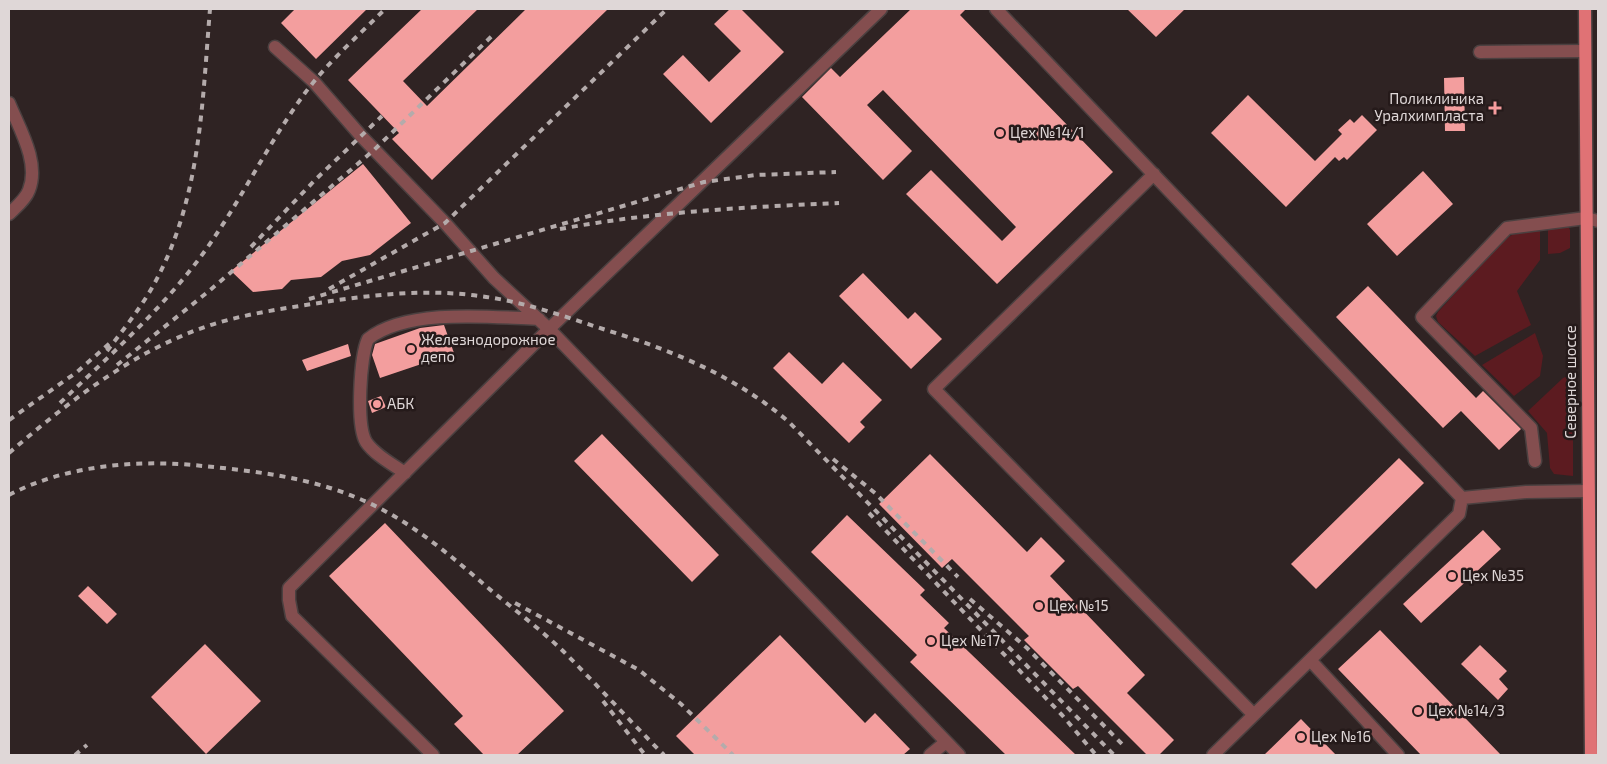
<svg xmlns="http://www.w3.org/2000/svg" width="1607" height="764" viewBox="0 0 1607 764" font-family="'Exo 2',sans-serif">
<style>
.green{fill:#5c1b20}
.building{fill:#f39e9e}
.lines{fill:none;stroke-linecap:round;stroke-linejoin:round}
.minor-casing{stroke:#4b4040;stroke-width:15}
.major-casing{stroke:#4b4040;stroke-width:15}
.minor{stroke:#844e4f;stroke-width:12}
.major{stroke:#e07275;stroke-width:12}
.rail{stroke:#b4abab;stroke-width:4;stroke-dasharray:6 6;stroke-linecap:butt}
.poi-dot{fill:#f59b9c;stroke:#251a1a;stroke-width:2}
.labels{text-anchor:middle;stroke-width:5;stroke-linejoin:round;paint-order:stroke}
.poi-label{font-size:15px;fill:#dfd7d7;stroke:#251a1a;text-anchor:start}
.street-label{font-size:15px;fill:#dfd7d7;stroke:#251a1a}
</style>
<rect width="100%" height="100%" fill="#2f2323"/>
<!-- green -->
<path class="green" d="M1568,226L1570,230V248L1560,253L1548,254V227Z
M1540,230V260L1517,291L1531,325L1475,356L1438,322L1436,316L1438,312L1504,240L1515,233Z
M1535,333L1543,356L1540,376L1514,396L1482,365Z
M1568,376L1573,385V476L1554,474L1550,468L1547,433L1528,411L1563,378Z"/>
<!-- building -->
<path class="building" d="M295,9H367L316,59L281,23Z
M422,9H478L403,81L427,106L526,9H608L432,180L392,139L399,133L348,80Z
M730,9H741L784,52L711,123L663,74L683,55L709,82L741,51L714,24Z
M911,9H966L960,15L1113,172L997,284L906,194L931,170L1002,241L1016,227L883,90L867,105L912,151L883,180L802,97L831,68L840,77Z
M1127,9H1185L1156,37Z
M1464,77L1465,131H1445L1444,78Z
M1248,95L1315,161L1342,134L1338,130L1350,119L1354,123L1362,115L1377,130L1347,160L1344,157L1339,161L1335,157L1286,207L1211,133Z
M363,164L411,223L370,255L342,261L321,277L291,280L282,289L253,292L231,271Z
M1423,171L1453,204L1397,256L1367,224Z
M863,273L908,319L915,312L942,339L911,369L839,296Z
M1368,286L1476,398L1483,391L1521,429L1499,450L1461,411L1443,428L1336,317Z
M444,325L454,353L380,378L372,355L375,344L420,328Z
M348,344L351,356L307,371L302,360Z
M789,352L822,384L843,362L882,400L860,422L865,427L849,443L773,368Z
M381,396L386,407L372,413L368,401Z
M602,434L719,555L692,582L574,461Z
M930,454L1027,552L1041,537L1065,561L1050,576L1145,675L1127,693L1174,740L1159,755H1147L1078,686L1073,689L1024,640L1029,636L952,559L942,568L879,504Z
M1399,458L1424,483L1316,589L1291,564Z
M847,515L925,590L920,595L949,623L944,628L1076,755H1006L910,662L917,655L811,552Z
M385,523L564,711L517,755H484L454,724L463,716L329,576Z
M1483,530L1501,549L1421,623L1403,604Z
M88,586L117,614L107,624L78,596Z
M1380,630L1501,755H1421L1338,669Z
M780,635L865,723L875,713L910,749L903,755H695L676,736Z
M205,644L261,701L206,754L151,697Z
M1480,645L1507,671L1499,679L1508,689L1498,700L1461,664Z
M1301,719L1336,755H1264Z"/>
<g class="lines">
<defs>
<path id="minor" d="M996,9L1462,498
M275,47L314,82L361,136L445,223L494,278L549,329L959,755
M1480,52L1585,51
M9,103C19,128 40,162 29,190C26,199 16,207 9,214
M1154,174L934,389L1254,715
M1535,461L1531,428L1422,317L1507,228L1586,218L1598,221
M405,473C392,464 375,455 366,442C356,425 360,356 368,339C407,308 492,317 539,319
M1311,661L1398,755
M433,755L292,616L289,600V588L549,329L881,9
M930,755L946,742
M1213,755L1459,514L1462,498L1526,492L1587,491"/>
<path id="major" d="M1585,9L1591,755"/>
</defs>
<!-- minor casing -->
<use href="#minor" class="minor-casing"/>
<!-- major casing -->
<use href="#major" class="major-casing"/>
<!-- minor -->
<use href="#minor" class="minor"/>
<!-- major -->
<use href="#major" class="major"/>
<!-- rail -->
<path class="rail" d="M560,229C652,212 746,207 839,203
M251,247L315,180L382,116
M329,289L445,223L667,9
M309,299L704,182L756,175L836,172
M107,351C123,330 140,309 153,286C201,200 202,104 210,9
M117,365L209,291L374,150L494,34
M60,403C108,357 159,312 199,259C238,207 266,146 305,93C328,62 358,36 385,9
M9,420L77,372L110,343
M9,453C67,403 132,352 205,327C245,313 289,308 331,301C380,294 430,289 479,296C522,301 563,316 603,329C671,350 734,375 789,422L1114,755
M833,459L875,493L958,577
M9,495C66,465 139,459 203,466C254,471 307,477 355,497C404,516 448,553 487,587C512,608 539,628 563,651C597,685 630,721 664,755
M869,513L1062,715L1096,755
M970,599L1027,648L1126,748
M515,603L639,670L681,704L733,755
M603,701L645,755
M75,755L87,745"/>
</g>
<!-- markers -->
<g class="poi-dot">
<path d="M1492.5 100.5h5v5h5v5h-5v5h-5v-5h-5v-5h5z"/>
<circle cx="1000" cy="133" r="5"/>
<circle cx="411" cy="349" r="5"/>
<circle cx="377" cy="404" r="5"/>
<circle cx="1452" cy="576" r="5"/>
<circle cx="1039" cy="606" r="5"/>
<circle cx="931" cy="641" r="5"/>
<circle cx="1418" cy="711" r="5"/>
<circle cx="1301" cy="737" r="5"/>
</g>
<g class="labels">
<!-- poi labels -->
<g class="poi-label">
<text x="1484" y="104" text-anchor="end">Поликлиника<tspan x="1484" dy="17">Уралхимпласта</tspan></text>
<text x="1010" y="138">Цех №14/1</text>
<text x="421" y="345">Железнодорожное<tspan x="421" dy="17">депо</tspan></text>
<text x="387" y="409">АБК</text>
<text x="1462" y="581">Цех №35</text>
<text x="1049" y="611">Цех №15</text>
<text x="941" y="646">Цех №17</text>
<text x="1428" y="716">Цех №14/3</text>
<text x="1311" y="742">Цех №16</text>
</g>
<!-- street labels -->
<g class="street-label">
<text transform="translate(1571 382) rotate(-90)" y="5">Северное шоссе</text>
</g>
</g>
<!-- border -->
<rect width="1607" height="764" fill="none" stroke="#dfd7d7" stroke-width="20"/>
</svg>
